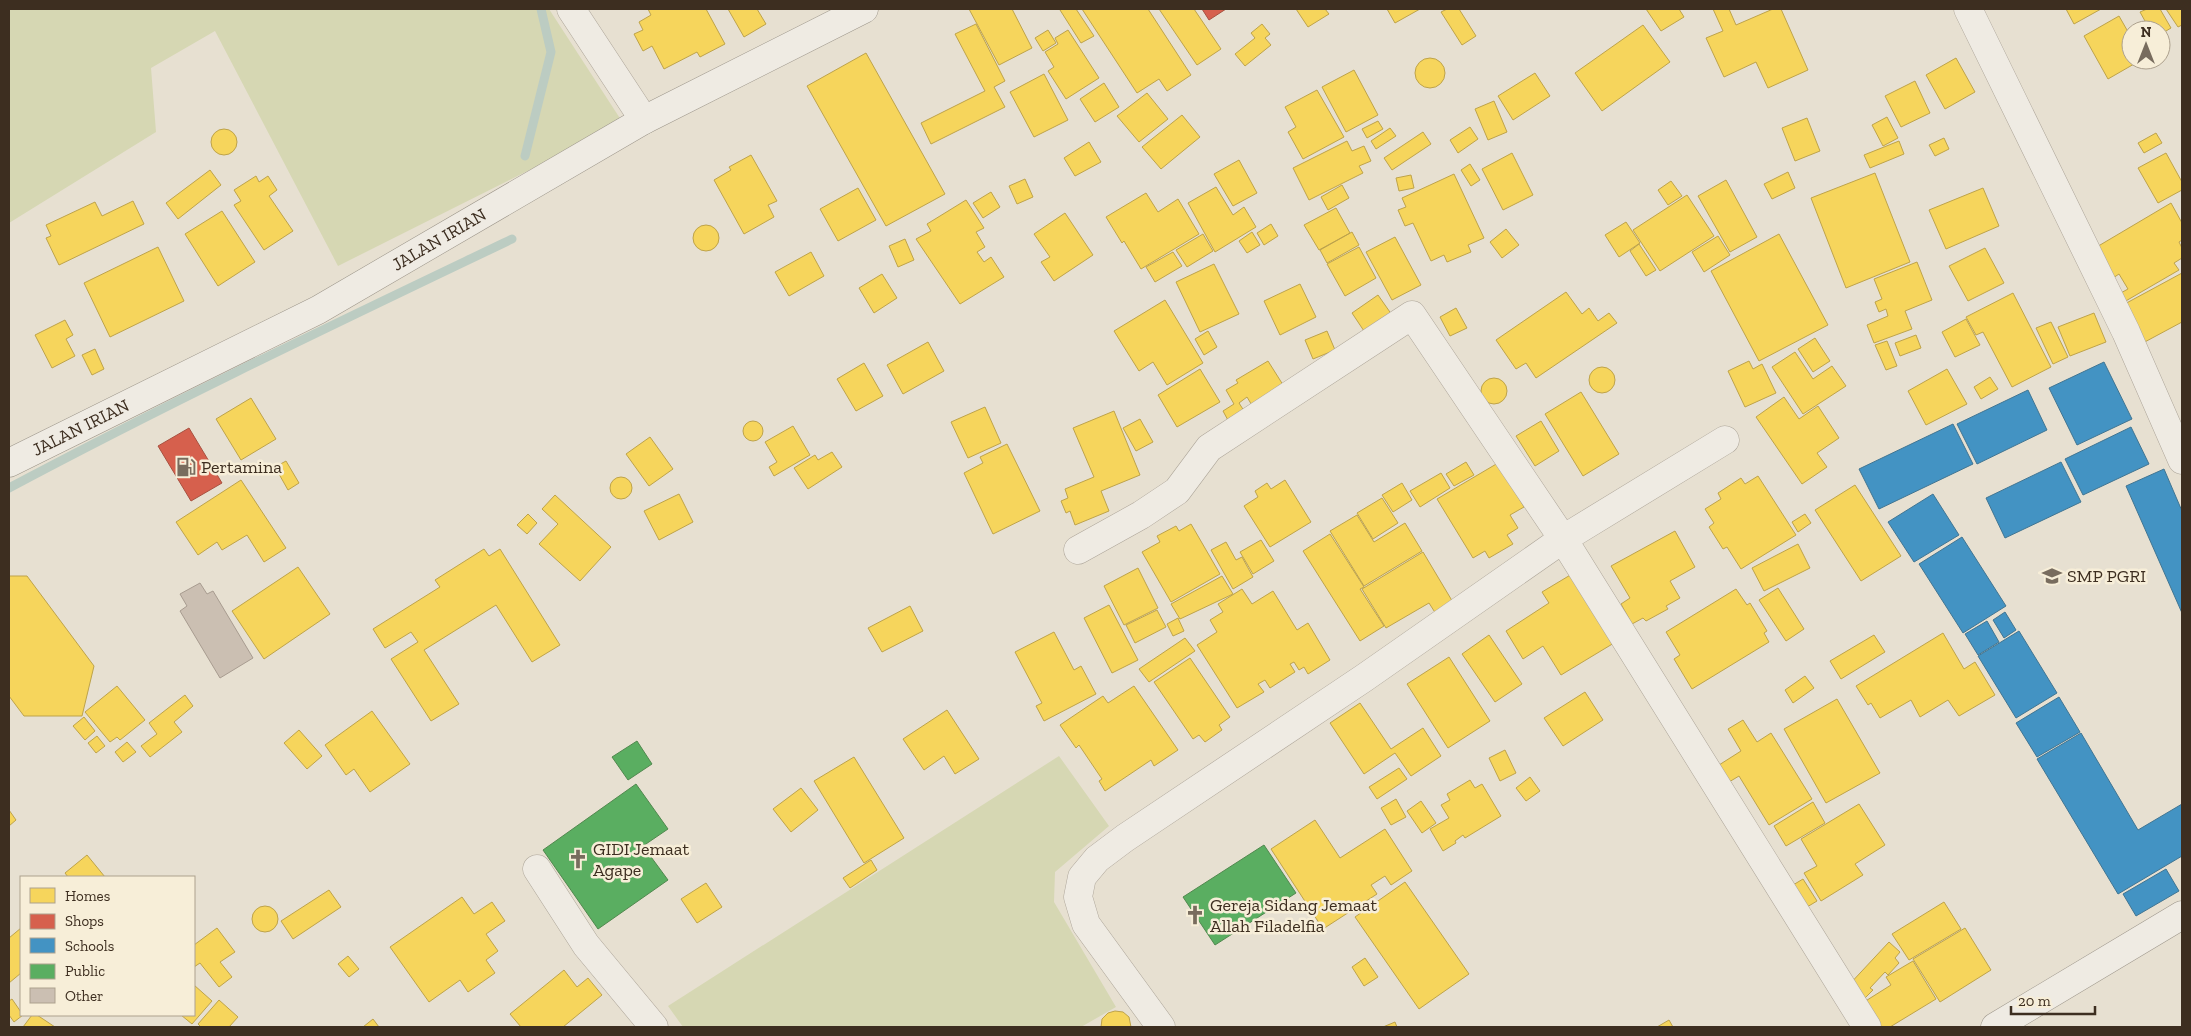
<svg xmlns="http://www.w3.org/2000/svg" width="2191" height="1036" viewBox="0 0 2191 1036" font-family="'Zilla Slab',serif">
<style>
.green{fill:#d6d7b3}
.homes{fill:#f6d55c;stroke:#bea34a}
.shops{fill:#d6604d;stroke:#a85140}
.schools{fill:#4393c3;stroke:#417592}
.public{fill:#5aae61;stroke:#51884e}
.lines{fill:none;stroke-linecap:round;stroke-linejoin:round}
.stream{stroke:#bcccc2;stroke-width:9}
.building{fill:#cbbfb2;stroke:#a89c90}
.street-casing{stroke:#ada599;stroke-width:29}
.secondary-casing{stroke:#9c958a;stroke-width:29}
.street{stroke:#efebe3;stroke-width:28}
.secondary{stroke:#efebe3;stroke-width:28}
.labels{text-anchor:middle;stroke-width:5;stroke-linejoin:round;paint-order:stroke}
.street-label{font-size:18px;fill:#3d2e20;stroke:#f7eed8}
.poi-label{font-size:18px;fill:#3d2e20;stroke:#f7eed8;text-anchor:start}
</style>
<rect width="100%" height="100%" fill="#e7e0d1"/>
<!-- green -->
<path class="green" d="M9,9H549L623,123L338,266L215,31L151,68L156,132L9,223Z
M1059,756L1109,826L1055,872L1054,902L1116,1007L1081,1027H683L668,1006Z"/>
<!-- homes -->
<path class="homes" d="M648,9H706L725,44L700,57L697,52L664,69L652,46L643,51L634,34L643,30L639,22L651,15Z
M728,9H757L766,24L744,37Z
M969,9H1012L1032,48L999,65Z
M1063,9H1076L1094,36L1081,43L1060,10Z
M1082,9H1148L1191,75L1167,91L1159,79L1137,93Z
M1159,9H1194L1221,49L1197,65Z
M1296,9H1325L1329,14L1308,27Z
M1387,9H1420L1395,23Z
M1447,9H1459L1476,36L1462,45L1441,12Z
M1646,9H1679L1684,17L1661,31Z
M1713,9H1729L1736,25L1773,9H1781L1808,70L1768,88L1756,62L1724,77L1706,38L1723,31Z
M2066,9H2101L2074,24Z
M2147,9H2160L2171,28L2161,34V30H2150L2140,12Z
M2166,9H2182V25L2178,27Z
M2119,16L2131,37V60H2141L2108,79L2084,36Z
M976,24L1005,81L994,87L1005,107L931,144L921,123L985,91L955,34Z
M1262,24L1270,34L1265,38L1271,45L1245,66L1235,54L1255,38L1251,33Z
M1643,25L1670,62L1602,111L1575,73Z
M1048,30L1056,43L1043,51L1035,38Z
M1068,30L1099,78L1066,99L1048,71L1054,67L1045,52L1058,44L1055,38Z
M866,53L945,194L886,226L807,86Z
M1956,58L1975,92L1945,109L1926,75Z
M1415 73a15 15 0 1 1 30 0a15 15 0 1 1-30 0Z
M1354,70L1378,115L1346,132L1322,87Z
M1535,73L1550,96L1513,120L1498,96Z
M1044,74L1068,120L1034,137L1010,92Z
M1915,81L1930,113L1901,127L1885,96Z
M1104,83L1119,107L1095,122L1080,99Z
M1317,90L1344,137L1303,159L1288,132L1296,127L1285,107Z
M1147,93L1168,119L1139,142L1117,116Z
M1494,101L1507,132L1488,140L1475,109Z
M1182,115L1200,137L1161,169L1142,147Z
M1887,117L1898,138L1883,146L1872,125Z
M1807,118L1820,151L1795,161L1782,128Z
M1378,121L1383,129L1367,138L1362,129Z
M1470,127L1478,139L1458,153L1450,140Z
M1390,128L1396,136L1376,149L1371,141Z
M211 142a13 13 0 1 1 26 0a13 13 0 1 1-26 0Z
M1423,132L1431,144L1392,170L1384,158Z
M2156,133L2162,143L2144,153L2138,143Z
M1944,138L1949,149L1935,156L1929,145Z
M1347,141L1352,151L1364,146L1371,161L1359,166L1363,173L1309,200L1293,168Z
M1899,141L1904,154L1870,168L1864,155Z
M1089,142L1101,162L1075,176L1064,158Z
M1512,153L1533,195L1503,210L1482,169Z
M2166,153L2182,182V190L2158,203L2138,168Z
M751,155L777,201L768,205L774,217L744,234L714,180L731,170L729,167Z
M1239,160L1257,193L1233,206L1214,174Z
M1470,164L1480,180L1471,186L1461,170Z
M210,170L221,185L178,219L166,203Z
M1788,172L1795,188L1772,199L1764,184Z
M1875,173L1910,262L1846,288L1811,198Z
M1454,174L1484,238L1468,245L1471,252L1447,262L1444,255L1431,261L1413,223L1405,226L1398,210L1406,207L1402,198Z
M1411,175L1414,188L1399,191L1396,178Z
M256,176L259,182L268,176L277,190L269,196L293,231L264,250L234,205L241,201L234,190Z
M1025,179L1033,197L1017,204L1009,186Z
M1726,180L1757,237L1730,252L1698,196Z
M1671,181L1682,196L1668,205L1658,190Z
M1342,185L1349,198L1328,210L1321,197Z
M1216,187L1233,215L1244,207L1256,227L1215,252L1188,203Z
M858,188L876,220L838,241L820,209Z
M1983,188L1999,226L1946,249L1929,210Z
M991,192L1000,207L983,218L973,203Z
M1146,193L1158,212L1178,199L1199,234L1141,269L1124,241L1122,243L1106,217Z
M1687,195L1714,236L1660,271L1633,230Z
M966,200L984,228L976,232L985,247L977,252L984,262L991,257L1004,277L960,304L916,239L931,231L927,224Z
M133,201L144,224L59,265L46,238L51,236L46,225L95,202L102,216Z
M2171,203L2182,223V240L2179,242L2182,248V258L2174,263L2179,270L2124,302L2119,294L2128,289L2119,274L2113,278L2095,248Z
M1336,208L1350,233L1319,250L1304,225Z
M222,211L255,262L218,286L185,234Z
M1065,213L1093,255L1054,281L1041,262L1050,257L1034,234Z
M1626,222L1640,243L1619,257L1605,235Z
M1271,224L1278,236L1264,245L1257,233Z
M693 238a13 13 0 1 1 26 0a13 13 0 1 1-26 0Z
M1506,229L1519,245L1502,258L1490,242Z
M1252,232L1260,245L1247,253L1239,241Z
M1352,232L1359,245L1327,263L1320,250Z
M1203,234L1213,251L1187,267L1176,250Z
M1779,234L1828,325L1759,361L1711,271Z
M1718,236L1730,255L1704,272L1692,252Z
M1395,237L1421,285L1392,300L1366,252Z
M905,239L914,260L898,267L889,246Z
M1639,244L1656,270L1646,276L1630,251Z
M158,247L184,301L110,337L84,283Z
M1359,247L1376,278L1345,296L1327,264Z
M1985,248L2004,283L1968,301L1949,266Z
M811,252L824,276L789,296L775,272Z
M1173,252L1182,266L1155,282L1146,267Z
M1917,262L1932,300L1905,311L1912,329L1874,343L1867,325L1888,316L1886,309L1879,312L1875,302L1882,299L1874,279Z
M1214,264L1239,314L1200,332L1176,282Z
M2182,273V322L2141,344L2121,306Z
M882,274L897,298L874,313L859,288Z
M1300,284L1316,317L1280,335L1264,301Z
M1566,292L1582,314L1589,308L1598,321L1609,313L1617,323L1536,378L1526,363L1516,369L1496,340Z
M2013,293L2051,367L2012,387L1983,332L1976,335L1966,317Z
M1378,295L1392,315L1366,334L1352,313Z
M1165,300L1203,363L1167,385L1153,362L1139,371L1114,331Z
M1456,308L1467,328L1450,336L1440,317Z
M2094,313L2106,342L2070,356L2058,327Z
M1966,319L1980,345L1955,357L1942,332Z
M65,320L73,335L66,339L75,356L52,368L35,335Z
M2051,322L2068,357L2053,364L2036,328Z
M1208,331L1217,347L1204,355L1195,339Z
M1327,331L1335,350L1313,359L1305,340Z
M1916,335L1921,348L1900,356L1895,343Z
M1815,338L1830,361L1813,372L1798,349Z
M1887,341L1897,366L1886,370L1875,345Z
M928,342L944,371L903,394L887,365Z
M95,349L104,369L92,375L82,355Z
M1795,352L1813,379L1832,366L1846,386L1803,414L1772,367Z
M1268,361L1285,388L1253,407L1247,397L1239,403L1246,414L1230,424L1223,411L1234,404L1226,390L1238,383L1236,380Z
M1749,361L1753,369L1762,364L1776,393L1745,407L1728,371Z
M864,363L883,396L856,411L837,379Z
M1589 380a13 13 0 1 1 26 0a13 13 0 1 1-26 0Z
M1200,369L1220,402L1177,427L1158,395Z
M1947,369L1967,404L1926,425L1908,391Z
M1990,377L1998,389L1981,399L1974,387Z
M1481 391a13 13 0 1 1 26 0a13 13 0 1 1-26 0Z
M1581,392L1619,454L1583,476L1545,414Z
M1784,397L1799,419L1818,406L1839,438L1817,453L1827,467L1802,484L1756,417Z
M251,398L276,439L241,460L216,419Z
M985,407L1001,443L968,458L951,422Z
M1114,411L1140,475L1101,491L1109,511L1075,525L1070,511L1066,513L1061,501L1068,498L1065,489L1094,477L1073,428Z
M1140,419L1153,442L1136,451L1123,428Z
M1541,421L1559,451L1535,466L1516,436Z
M743 431a10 10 0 1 1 20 0a10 10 0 1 1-20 0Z
M793,426L810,455L774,476L769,467L777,462L765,442Z
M650,437L673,469L649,486L626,454Z
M1007,444L1040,511L993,534L964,473L983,463L980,457Z
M832,452L842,467L808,489L794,468L815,455L818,460Z
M286,461L299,483L288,490L275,467Z
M1466,462L1474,475L1454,486L1446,474Z
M1498,463L1524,507L1510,515L1518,528L1507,535L1513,544L1489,558L1485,551L1473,558L1437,499Z
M1441,473L1450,488L1420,507L1410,491Z
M1758,476L1796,535L1741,569L1727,547L1723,549L1709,527L1714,523L1705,509L1721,499L1718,493L1741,478L1745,484Z
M610 488a11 11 0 1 1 22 0a11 11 0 1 1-22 0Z
M241,480L286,548L264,562L247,535L222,550L217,542L198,555L176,522Z
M1285,480L1311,522L1270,547L1244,506L1258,497L1255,491L1267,483L1271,489Z
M1402,483L1412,500L1393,512L1382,495Z
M1855,485L1901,556L1861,581L1815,510Z
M679,494L693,522L659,540L644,511Z
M555,495L611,547L580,581L539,544L558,524L542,509Z
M1382,498L1398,523L1373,539L1357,513Z
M528,514L537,523L527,534L517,525Z
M1805,514L1811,523L1798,532L1792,522Z
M1357,515L1374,542L1405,523L1422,551L1364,586L1330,531Z
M1191,524L1220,574L1171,602L1142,552L1160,542L1157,536L1176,526L1179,531Z
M1675,531L1695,567L1670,581L1680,598L1666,606L1668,609L1646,621L1643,618L1632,624L1621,604L1630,598L1611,566Z
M1330,534L1364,587L1360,589L1384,626L1360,641L1303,551Z
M1261,540L1274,561L1253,574L1240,552Z
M1226,542L1236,560L1242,557L1253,577L1233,589L1211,550Z
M1798,544L1810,568L1764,591L1752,568Z
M484,549L489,556L500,549L560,645L532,662L496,605L424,650L459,704L431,721L391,659L418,642L411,632L385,648L373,629L440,587L435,580Z
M1423,552L1454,604L1436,614L1429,603L1386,628L1362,589Z
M298,567L330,614L264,659L232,611Z
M1138,568L1158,608L1124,625L1104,586Z
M1572,574L1614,643L1561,675L1543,646L1523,659L1506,631L1549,603L1542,592Z
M9,576H27L94,666L82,716H24L9,696Z
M1222,576L1233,594L1180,619L1171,604Z
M1778,588L1804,629L1786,641L1759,600Z
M1242,589L1252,604L1273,591L1297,630L1308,623L1330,660L1308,674L1304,667L1299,670L1294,662L1290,664L1295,672L1270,688L1265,680L1258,684L1264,692L1237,708L1197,645L1217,632L1210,620L1223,612L1218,604Z
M1736,589L1747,605L1750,603L1767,631L1764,633L1769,642L1692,689L1674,659L1680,655L1666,632Z
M1109,605L1138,660L1112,673L1084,618Z
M910,606L923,631L882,652L868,628Z
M1157,610L1166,627L1135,643L1126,625Z
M1178,618L1184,631L1173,636L1167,624Z
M1054,632L1074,670L1081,666L1096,694L1044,721L1036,706L1042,703L1015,652Z
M1943,633L1964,669L1975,662L1995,695L1959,716L1948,700L1920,717L1911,700L1880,718L1871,703L1868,705L1856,686Z
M1489,635L1522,684L1495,702L1462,654Z
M1874,635L1885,652L1841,679L1830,661Z
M1185,638L1195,651L1149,682L1139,669Z
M1449,657L1490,721L1448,748L1407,684Z
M1190,658L1230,717L1219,725L1222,730L1205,742L1199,735L1193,739L1154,682Z
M1805,676L1814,688L1793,703L1785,690Z
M117,686L145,720L120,740L117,737L110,742L85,712Z
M1134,686L1178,750L1154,766L1151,760L1105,791L1099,781L1102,779L1079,745L1076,748L1060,725L1103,696L1108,703Z
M1585,692L1603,720L1563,746L1544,718Z
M185,695L193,706L174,722L182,732L150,757L141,746L157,734L149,723Z
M1837,699L1880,773L1826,803L1784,729Z
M1360,703L1391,749L1423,728L1441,756L1411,776L1395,753L1364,774L1330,723Z
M947,710L979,759L955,774L944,756L924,770L903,739Z
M372,711L410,764L370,792L354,769L346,775L325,745Z
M84,717L95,731L85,740L73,726Z
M1743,720L1757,742L1771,733L1812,799L1769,825L1739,776L1729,782L1719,765L1741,751L1728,729Z
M299,730L322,756L307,769L284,743Z
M97,736L105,746L96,753L88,743Z
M127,742L136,752L123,762L115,752Z
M1505,750L1516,773L1500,781L1489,758Z
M854,757L904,838L864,863L814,781Z
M1399,768L1407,779L1377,799L1369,787Z
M1530,777L1540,791L1526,801L1516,788Z
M1470,780L1475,788L1482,784L1501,816L1465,838L1463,835L1455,841L1456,843L1443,851L1430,829L1449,818L1441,805L1450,800L1447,794Z
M801,788L818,810L791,832L773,809Z
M1396,799L1406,817L1391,825L1381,808Z
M1421,801L1436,823L1422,833L1407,811Z
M1813,802L1825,823L1786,846L1774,826Z
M1859,804L1885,845L1855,864L1863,875L1821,901L1804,873L1817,866L1801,839Z
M9,810L16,820L9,826Z
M1315,820L1340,858L1385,829L1412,871L1391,885L1385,876L1371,885L1377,894L1323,929L1271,849Z
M87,855L105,877H68L65,873Z
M871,860L877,870L850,888L843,878Z
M1803,879L1817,901L1807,907L1793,885Z
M1405,882L1469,974L1419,1009L1355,917Z
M706,883L722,907L697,923L681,899Z
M329,890L341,907L293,939L281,921Z
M462,897L474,914L492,902L505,921L486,934L498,951L486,960L495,973L468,992L460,980L429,1002L390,947Z
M1944,902L1961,929L1909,960L1892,934Z
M252 919a13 13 0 1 1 26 0a13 13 0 1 1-26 0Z
M21,928V973L9,983V938Z
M217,928L235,952L220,962L232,977L219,987L200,963L194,967V945Z
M1965,928L1991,970L1940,1002L1913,959Z
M1889,942L1900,952L1895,958L1899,963L1888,975L1885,972L1870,988L1873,990L1862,1001L1847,987Z
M348,956L359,969L349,977L338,964Z
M1365,958L1378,977L1364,986L1352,967Z
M1913,961L1936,999L1890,1027H1879L1864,1002L1891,985L1886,977Z
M564,970L577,987L588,978L602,995L563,1027H521L510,1014Z
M194,985L212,1001L192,1024L181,1015H194Z
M12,999L23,1015L14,1022L9,1015V1001Z
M219,1000L238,1017L229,1027H201L198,1024Z
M1115,1011L1123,1012L1129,1017L1131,1027H1101L1102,1019L1108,1013Z
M32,1015H37L55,1027H23Z
M373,1019L379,1027H363Z
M1669,1020L1673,1027H1657Z
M1395,1022L1397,1027H1383Z"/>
<!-- shops -->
<path class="shops" d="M1202,9H1226L1209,20Z
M189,428L222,483L191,501L158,446Z"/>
<!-- schools -->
<path class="schools" d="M2104,362L2132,419L2077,445L2049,388Z
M2028,390L2047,430L1977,464L1957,424Z
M1953,424L1973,464L1879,509L1859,469Z
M2131,427L2149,464L2083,495L2065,459Z
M2061,462L2081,502L2005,538L1986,498Z
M2164,469L2182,511V613L2126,486Z
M1933,494L1959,535L1914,562L1888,522Z
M1962,537L2006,606L1963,633L1919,564Z
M2005,612L2016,630L2004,638L1993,620Z
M1987,621L1999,642L1978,655L1965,634Z
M2019,631L2057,693L2016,718L1978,656Z
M2059,697L2080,732L2037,757L2016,723Z
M2081,733L2138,830L2182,804V856L2118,894L2037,759Z
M2166,869L2179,891L2136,916L2123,894Z"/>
<!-- public -->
<path class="public" d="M637,741L652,764L628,780L612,757Z
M636,784L668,829L643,846L668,880L598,929L543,850Z
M1264,845L1296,893L1215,945L1183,897Z"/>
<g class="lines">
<!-- stream -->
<path class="stream" d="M525,156L551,52L541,9
M9,488C174,400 343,320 512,239"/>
</g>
<!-- building -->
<path class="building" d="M200,583L207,594L213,591L253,658L220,678L180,611L187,606L180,594Z"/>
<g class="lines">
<defs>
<path id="street" d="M571,9L644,120
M1968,9L2126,332L2182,460
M1078,550L1141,515L1177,491L1209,448L1412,315L1563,539L1867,1027
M537,869L586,945L654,1027
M1161,1027L1086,924L1078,897L1082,877L1097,859L1125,838L1364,678L1563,539L1725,440"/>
<g id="secondary">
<path id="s1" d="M9,463L318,310L644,120L864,9"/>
<path d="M1995,1027L2182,915"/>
</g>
</defs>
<!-- street casing -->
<use href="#street" class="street-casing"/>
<!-- secondary casing -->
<use href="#secondary" class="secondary-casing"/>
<!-- street -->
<use href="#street" class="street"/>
<!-- secondary -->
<use href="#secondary" class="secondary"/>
</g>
<!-- icons -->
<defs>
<symbol id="fuel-bare" viewBox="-9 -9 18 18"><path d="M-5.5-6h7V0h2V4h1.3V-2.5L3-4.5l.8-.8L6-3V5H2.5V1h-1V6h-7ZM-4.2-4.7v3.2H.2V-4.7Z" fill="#786c5e" stroke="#f7eed8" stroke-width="2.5" paint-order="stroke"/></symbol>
<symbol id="school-bare" viewBox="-9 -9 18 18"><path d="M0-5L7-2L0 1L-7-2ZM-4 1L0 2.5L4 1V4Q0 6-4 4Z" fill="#786c5e" stroke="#f7eed8" stroke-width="2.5" paint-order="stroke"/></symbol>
<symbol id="church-bare" viewBox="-9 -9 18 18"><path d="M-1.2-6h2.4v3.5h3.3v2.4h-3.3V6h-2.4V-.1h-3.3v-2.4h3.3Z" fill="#786c5e" stroke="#f7eed8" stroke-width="2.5" paint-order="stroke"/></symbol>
</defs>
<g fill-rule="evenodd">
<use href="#fuel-bare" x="172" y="453" width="28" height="28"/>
<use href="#school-bare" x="2038" y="562" width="28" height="28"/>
<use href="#church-bare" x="564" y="845" width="28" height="28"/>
<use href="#church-bare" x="1181" y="901" width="28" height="28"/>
</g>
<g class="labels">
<!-- street labels -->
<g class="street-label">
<text dy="6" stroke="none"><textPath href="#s1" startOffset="485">JALAN IRIAN</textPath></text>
<text dy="6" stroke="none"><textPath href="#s1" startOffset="80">JALAN IRIAN</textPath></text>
</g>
<!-- poi labels -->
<g class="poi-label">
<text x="201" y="473">Pertamina</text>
<text x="2067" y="582">SMP PGRI</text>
<text x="593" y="855">GIDI Jemaat<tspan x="593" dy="21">Agape</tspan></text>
<text x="1210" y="911">Gereja Sidang Jemaat<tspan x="1210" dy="21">Allah Filadelfia</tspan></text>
</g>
</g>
<!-- border -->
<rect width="2191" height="1036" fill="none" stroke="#3d2e20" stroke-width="20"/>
<!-- legend -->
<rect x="20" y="876" width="175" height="140" fill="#f7eed8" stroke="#ada18e"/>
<rect x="30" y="888" width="25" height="15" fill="#f6d55c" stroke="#ada18e"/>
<text x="65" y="901" font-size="15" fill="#3d2e20">Homes</text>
<rect x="30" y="914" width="25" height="15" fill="#d6604d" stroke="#ada18e"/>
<text x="65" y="926" font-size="15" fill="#3d2e20">Shops</text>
<rect x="30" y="938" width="25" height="15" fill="#4393c3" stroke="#ada18e"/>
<text x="65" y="951" font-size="15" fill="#3d2e20">Schools</text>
<rect x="30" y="964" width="25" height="15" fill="#5aae61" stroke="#ada18e"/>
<text x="65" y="976" font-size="15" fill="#3d2e20">Public</text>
<rect x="30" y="988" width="25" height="15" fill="#cbbfb2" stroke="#ada18e"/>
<text x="65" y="1001" font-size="15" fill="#3d2e20">Other</text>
<!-- north arrow -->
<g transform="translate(2146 45)"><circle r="24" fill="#f7eed8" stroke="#ada18e"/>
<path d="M0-4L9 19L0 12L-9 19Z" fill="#786c5e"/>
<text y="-8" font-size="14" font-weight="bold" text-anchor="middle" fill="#3d2e20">N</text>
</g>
<!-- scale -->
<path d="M2011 1006v8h84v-8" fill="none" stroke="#3d2e20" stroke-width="2.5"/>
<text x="2018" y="1006" font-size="15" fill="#3d2e20" stroke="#f7eed8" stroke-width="4" paint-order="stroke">20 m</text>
</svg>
